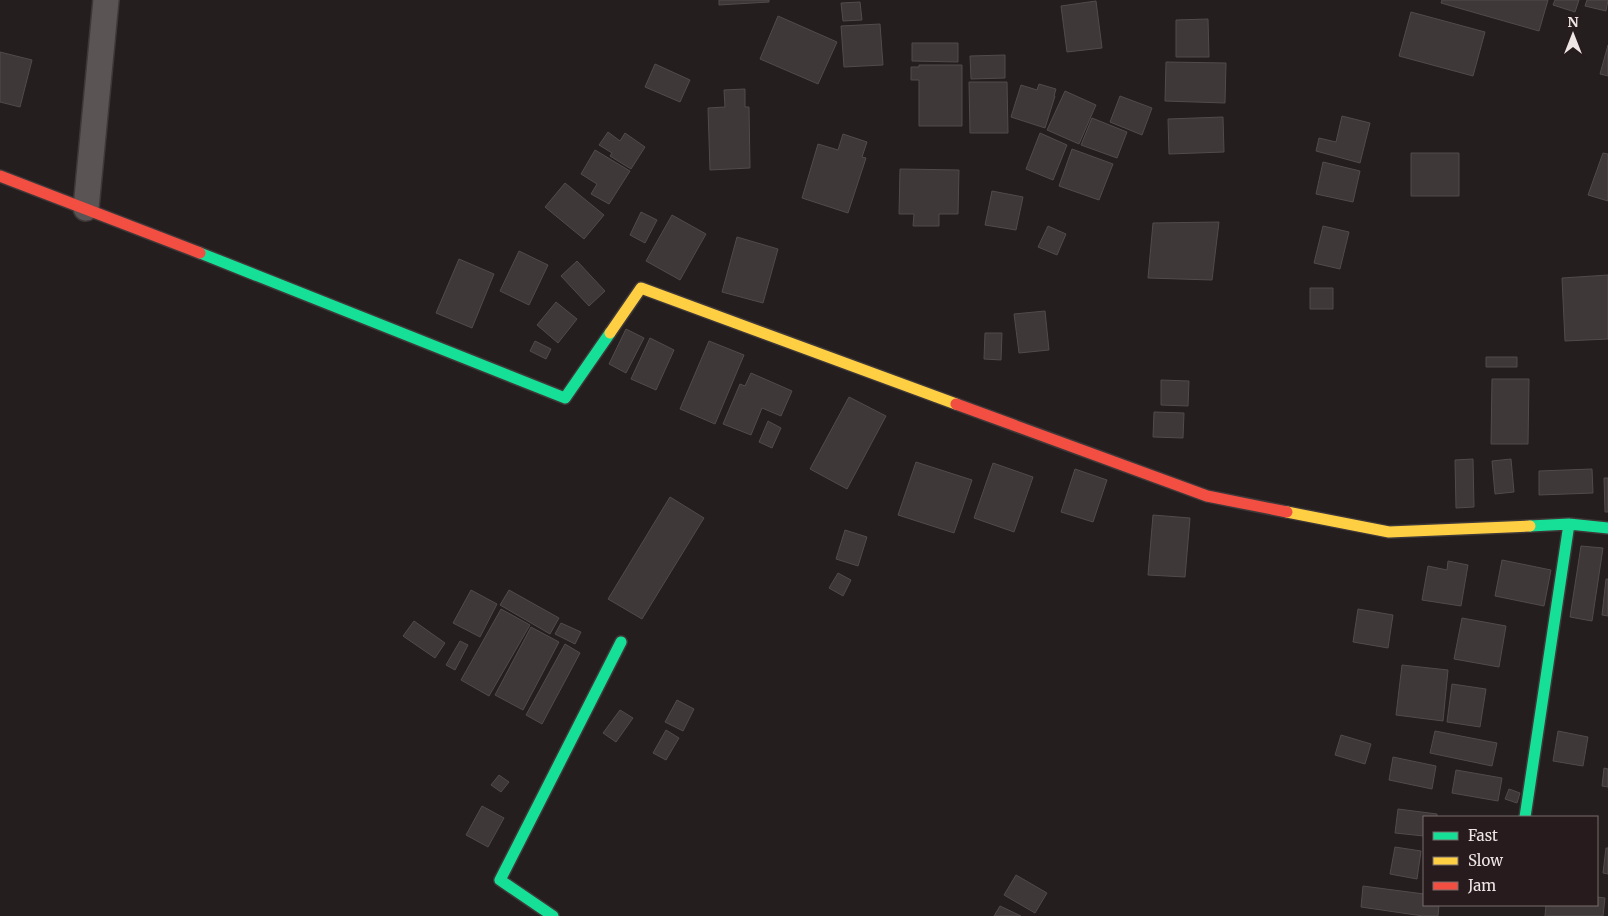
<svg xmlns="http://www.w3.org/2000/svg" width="1608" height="916" viewBox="0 0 1608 916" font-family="Merriweather,serif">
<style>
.building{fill:#3e3839;stroke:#514b4c}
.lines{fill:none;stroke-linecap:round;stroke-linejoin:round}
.street-casing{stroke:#3f3839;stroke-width:28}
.fast-casing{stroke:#3f3839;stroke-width:14}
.slow-casing{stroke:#3f3839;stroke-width:14}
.jam-casing{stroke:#3f3839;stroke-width:14}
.street{stroke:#5a5455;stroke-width:25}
.fast{stroke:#16e098;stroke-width:11}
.slow{stroke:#ffcf43;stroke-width:11}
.jam{stroke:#f24e42;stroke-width:11}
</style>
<rect width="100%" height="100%" fill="#251e1f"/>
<!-- building -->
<path class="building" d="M719,0H769V2L719,5Z
M1442,0H1548L1539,31L1441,3Z
M1555,0H1579L1575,12L1553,5Z
M1587,0H1608L1606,11L1585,6Z
M1096,1L1102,48L1067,52L1061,6Z
M860,2L862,20L843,21L841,3Z
M1411,12L1485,32L1473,76L1399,56Z
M778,16L837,42L818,84L760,59Z
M1208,19L1209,57H1176V20Z
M880,24L883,65L844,67L841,26Z
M912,43H958V62L912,61Z
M1608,45V76L1600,74Z
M0,52L32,60L20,107L0,102Z
M1005,55V78L971,79L970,56Z
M1166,62L1226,63L1225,103L1165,101Z
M655,64L690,80L680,102L645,87Z
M919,65H962V126H919V80H911V67H919Z
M969,82H1007L1008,133H970Z
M1039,84L1056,89L1054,96H1055L1045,128L1011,117L1021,85L1037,90Z
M745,89V107H749L750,168L710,170L708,108L725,107L724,90Z
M1065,91L1096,105L1079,144L1047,130Z
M1120,96L1152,108L1142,135L1110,122Z
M1342,116L1370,123L1360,163L1316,151L1319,138L1336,142Z
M1223,117L1224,152L1169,154L1168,119Z
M1092,118L1127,132L1117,158L1081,145Z
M608,132L620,141L625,133L645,147L631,169L610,156L612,153L599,145Z
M1040,133L1067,145L1053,180L1026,169Z
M843,134L867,142L862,157L866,158L848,213L802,198L818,144L838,150Z
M1072,149L1113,164L1099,200L1059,186Z
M595,150L630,171L609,204L591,194L597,184L581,174Z
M1411,153H1459V196H1411Z
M1603,153L1608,154V201L1588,195Z
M1323,162L1360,171L1353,202L1316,194Z
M900,169L959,170L958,214H939V226H913L914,214H899Z
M565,183L604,215L584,239L545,207Z
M992,191L1023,197L1016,230L985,225Z
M641,212L657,220L645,243L630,235Z
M672,215L706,234L680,280L646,261Z
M1219,222L1212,280L1148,278L1153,223Z
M1048,226L1066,234L1057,255L1038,247Z
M1323,226L1349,232L1340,269L1314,263Z
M737,237L778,249L763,303L722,292Z
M519,251L548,265L529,305L500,291Z
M459,259L494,274L472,328L436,313Z
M577,261L605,291L589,306L561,276Z
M1608,275V339L1565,341L1562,278Z
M1310,288H1333V309H1310Z
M556,302L577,319L558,343L537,325Z
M1045,311L1049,350L1019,353L1014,314Z
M626,329L644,338L626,373L609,364Z
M985,333H1002L1001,360L984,359Z
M650,338L674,350L656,390L631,379Z
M535,341L551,349L546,359L530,351Z
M709,341L744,355L715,424L680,409Z
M1486,357H1517V367H1486Z
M751,373L792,391L781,416L762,408L751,435L723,424L740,384L745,386Z
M1492,379H1529L1528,444H1491Z
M1161,380L1189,381L1188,406L1161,405Z
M849,397L886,416L847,489L810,469Z
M1154,412L1184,413L1183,438L1153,437Z
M768,421L781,428L772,448L759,442Z
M1473,459L1474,507L1456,508L1455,460Z
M1511,459L1514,492L1495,494L1492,461Z
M916,462L972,480L954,533L898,515Z
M993,463L1033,477L1014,532L974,518Z
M1075,469L1107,480L1093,522L1061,512Z
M1592,469L1593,493L1539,495V471Z
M1604,478H1608V512H1605Z
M670,497L704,518L642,619L608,599Z
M1153,515L1190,518L1185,577L1148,575Z
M845,530L867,537L858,566L836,559Z
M1581,546L1603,548L1592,621L1570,617Z
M1502,560L1551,570L1544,606L1495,596Z
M1448,561L1468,565L1461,606L1422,600L1428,566L1447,570Z
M838,573L851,580L843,596L829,588Z
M1606,579H1608V616L1602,615Z
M471,590L497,604L480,637L453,623Z
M509,590L559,618L550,634L500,605Z
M501,609L530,625L489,696L461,680Z
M1358,609L1393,615L1388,648L1353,642Z
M1462,618L1506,626L1499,667L1454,659Z
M414,621L445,643L435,658L403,636Z
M561,623L581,632L575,644L555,634Z
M531,627L559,642L523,710L495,695Z
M460,641L468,645L455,670L446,665Z
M565,644L580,653L542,724L526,715Z
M1402,665L1448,670L1443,721L1396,715Z
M1452,684L1486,689L1480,727L1447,722Z
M677,700L694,709L683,731L665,722Z
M620,710L633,718L616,742L603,733Z
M666,730L679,738L666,760L653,753Z
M1435,731L1497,743L1492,766L1430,753Z
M1558,731L1588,737L1583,766L1553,761Z
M1341,735L1371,744L1365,764L1335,755Z
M1393,757L1436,766L1432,789L1389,780Z
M1604,768L1608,769V787L1602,786Z
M1456,770L1502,778L1498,801L1452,793Z
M499,775L509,782L501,792L491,785Z
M1509,789L1520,793L1517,803L1505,799Z
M482,806L504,818L488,847L466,835Z
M1398,809L1437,814V817H1424V836L1395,833Z
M1395,847L1421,851L1417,879L1390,874Z
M1606,848H1608V874L1603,873Z
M1016,875L1047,893L1035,913L1004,895Z
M1363,886L1424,894V905H1439L1438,916H1423L1361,907Z
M1597,897L1605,898L1603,916H1545L1546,905H1597Z
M1000,906L1021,916H994Z"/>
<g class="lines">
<defs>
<path id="street" d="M86,208L106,0"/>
<path id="fast" d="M200,253L565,398L610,333
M1530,526L1569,524L1608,528
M1525,817L1569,524
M553,916L500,880L621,642"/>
<path id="slow" d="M610,333L641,288L956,404
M1287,512L1389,532L1530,526"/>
<path id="jam" d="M0,176L200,253
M956,404L1207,496L1287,512"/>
</defs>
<!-- street casing -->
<use href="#street" class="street-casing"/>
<!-- fast casing -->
<use href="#fast" class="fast-casing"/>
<!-- slow casing -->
<use href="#slow" class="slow-casing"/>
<!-- jam casing -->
<use href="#jam" class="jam-casing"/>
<!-- street -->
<use href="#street" class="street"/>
<!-- fast -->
<use href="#fast" class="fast"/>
<!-- slow -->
<use href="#slow" class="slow"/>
<!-- jam -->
<use href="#jam" class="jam"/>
</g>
<!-- legend -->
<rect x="1423" y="816" width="175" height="90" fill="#281b1d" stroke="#776c6d"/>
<rect x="1433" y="832" width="25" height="8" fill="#16e098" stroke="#776c6d"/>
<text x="1468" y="841" font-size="15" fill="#eee5e5">Fast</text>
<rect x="1433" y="857" width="25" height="8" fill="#ffcf43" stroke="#776c6d"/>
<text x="1468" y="866" font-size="15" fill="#eee5e5">Slow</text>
<rect x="1433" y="882" width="25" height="8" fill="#f24e42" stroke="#776c6d"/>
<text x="1468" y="891" font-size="15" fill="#eee5e5">Jam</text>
<!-- north arrow -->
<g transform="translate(1573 35)" stroke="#281b1d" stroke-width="4" paint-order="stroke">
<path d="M0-4L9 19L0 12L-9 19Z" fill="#eee5e5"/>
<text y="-8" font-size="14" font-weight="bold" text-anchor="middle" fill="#eee5e5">N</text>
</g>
</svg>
